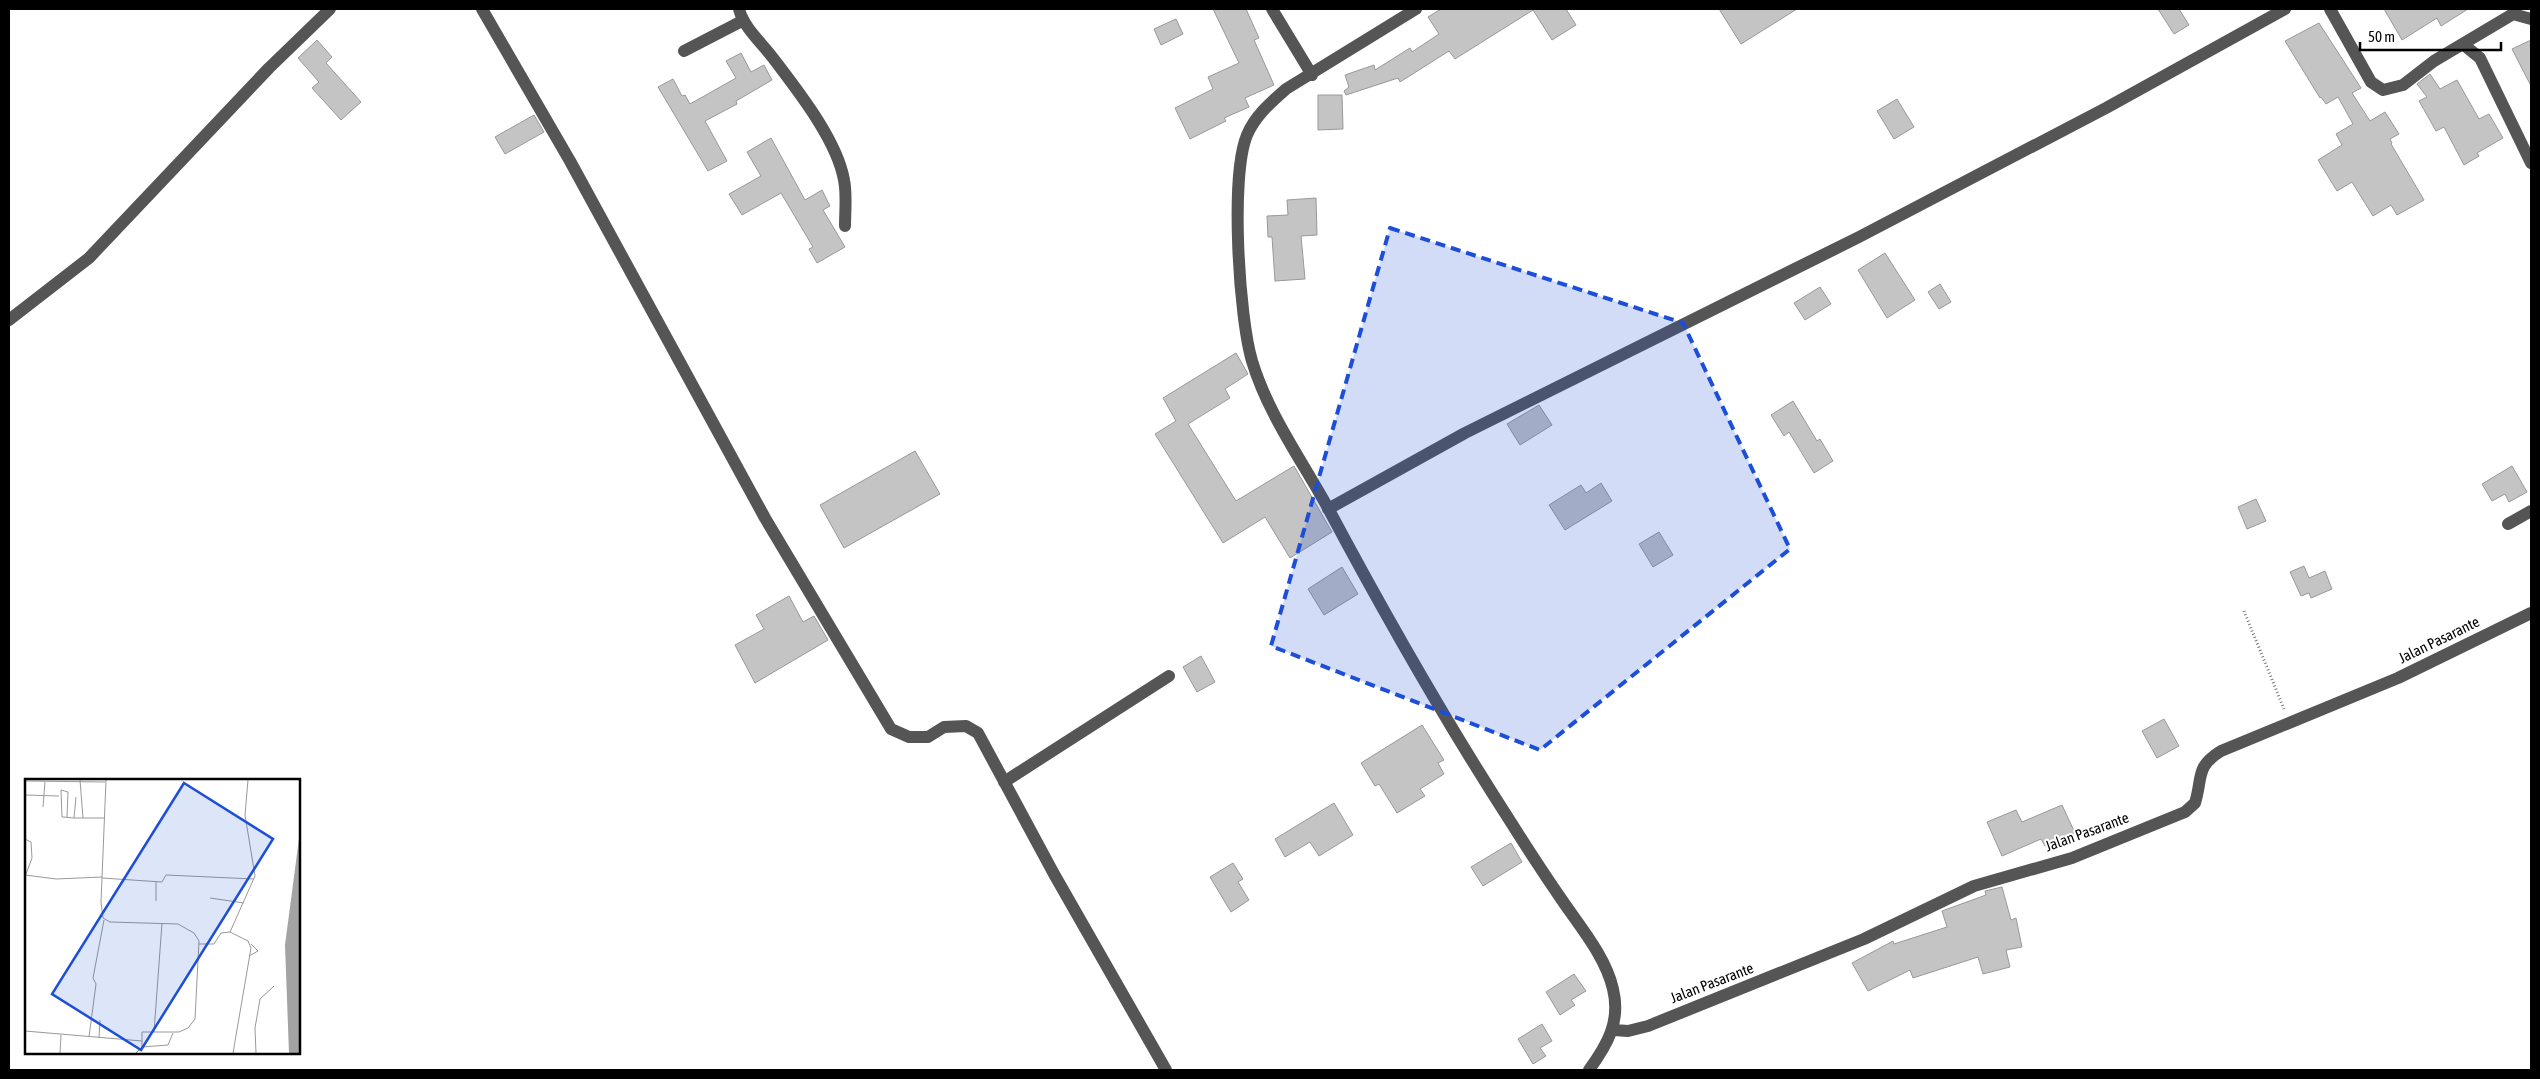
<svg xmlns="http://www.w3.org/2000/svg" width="2540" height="1079" viewBox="0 0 2540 1079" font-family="'Asap Condensed',sans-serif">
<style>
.building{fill:#c4c4c4;stroke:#999}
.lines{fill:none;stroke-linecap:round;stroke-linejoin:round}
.path{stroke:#777;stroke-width:3;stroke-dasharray:1 2.5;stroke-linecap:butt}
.minor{stroke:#555;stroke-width:12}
.marked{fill:#1d4ed8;fill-opacity:0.2;stroke:#1d4ed8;stroke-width:4;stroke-dasharray:10 6;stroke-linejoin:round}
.labels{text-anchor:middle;stroke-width:4;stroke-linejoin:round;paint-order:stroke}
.street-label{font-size:15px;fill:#000;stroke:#fff}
.inset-road{fill:none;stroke:#999;stroke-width:1}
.view{fill:#1d4ed8;fill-opacity:0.15;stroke:#1d4ed8;stroke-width:2.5}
.inset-edge{fill:none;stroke:#000;stroke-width:2.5}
</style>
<rect width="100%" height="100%" fill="#fff"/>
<!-- building -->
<path class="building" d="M1213,9H1246L1259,38L1254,40L1274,85L1245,98L1249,107L1224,118L1226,121L1190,139L1175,108L1213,89L1208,77L1239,63Z
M1441,9H1566L1576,25L1552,40L1533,10L1455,59L1449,51L1400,82L1398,78L1346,95L1344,91L1349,87L1345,75L1374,65L1375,70L1410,48L1412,52L1439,34L1428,17Z
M1719,9H1797L1741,44Z
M2158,9H2179L2189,25L2174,34Z
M2384,9H2468L2441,26L2437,18L2402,40Z
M1176,19L1183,34L1161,45L1154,29Z
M2319,23L2361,88L2352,93L2370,121L2385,112L2399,134L2390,139L2392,143L2391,144L2424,200L2397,215L2391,205L2373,216L2352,182L2337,191L2318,160L2342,145L2336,134L2353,124L2338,97L2326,104L2321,97L2320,98L2285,41Z
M317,40L332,57L326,63L361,102L341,120L312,88L319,82L298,58Z
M2531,40V86L2512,49Z
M741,53L751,72L764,65L772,80L736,101L737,104L705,121L727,161L708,171L658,87L673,79L682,96L685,95L690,104L736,78L726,61Z
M2430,74L2440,89L2457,80L2479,119L2489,114L2503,138L2477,153L2479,156L2464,165L2444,127L2436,131L2419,101L2427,97L2417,84Z
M1318,95H1342L1343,129L1318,130Z
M1897,99L1914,127L1894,139L1877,111Z
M534,115L544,132L505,154L495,137Z
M771,138L805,200L822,190L830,206L823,210L845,247L817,263L809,249L813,247L781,193L742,215L729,194L761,176L747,152Z
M1316,198L1317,235L1301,236L1305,279L1275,281L1272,237H1268L1267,216L1288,215L1287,200Z
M1885,253L1915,300L1887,318L1858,270Z
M1940,284L1951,302L1939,309L1928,292Z
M1820,287L1831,304L1805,320L1794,303Z
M1236,353L1248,374L1225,389L1230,398L1188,424L1236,501L1294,466L1332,532L1290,558L1265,517L1223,543L1155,434L1176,421L1163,398Z
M1793,401L1817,441L1820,439L1833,461L1814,473L1789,432L1784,436L1771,415Z
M1539,405L1552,425L1520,445L1507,424Z
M915,451L940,494L844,548L820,505Z
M2512,466L2527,492L2509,502L2505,494L2492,501L2482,484Z
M1601,483L1612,501L1565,530L1549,505L1581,485L1586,493Z
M2256,499L2266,521L2247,529L2238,507Z
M1659,532L1673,555L1653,567L1639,544Z
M2304,566L2309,578L2325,571L2332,589L2311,598L2309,593L2301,596L2290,572Z
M1342,567L1358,594L1324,615L1308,589Z
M789,596L803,622L814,616L828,640L755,683L735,645L764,629L756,615Z
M1201,656L1215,682L1197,692L1183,667Z
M2164,719L2179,746L2157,758L2142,731Z
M1422,725L1444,760L1438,763L1444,774L1420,789L1425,796L1397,813L1379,784L1375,786L1361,763Z
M1334,803L1353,835L1319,856L1310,842L1285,857L1275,839Z
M2062,805L2075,833L2045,846L2041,839L2002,856L1987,822L2016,810L2022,822Z
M1511,843L1522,862L1483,886L1471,867Z
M1233,863L1243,879L1238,882L1249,900L1231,912L1210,877Z
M2002,887L2011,920L2016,918L2022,947L2006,950L2010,967L1983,974L1978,957L1913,978L1910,970L1868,991L1852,963L1893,941L1894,944L1947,927L1942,911L1986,895L1985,891Z
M1574,974L1586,991L1571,1000L1575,1005L1560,1015L1546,992Z
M1542,1024L1552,1041L1540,1048L1546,1056L1533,1064L1518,1039Z"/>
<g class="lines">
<!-- path -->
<path class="path" d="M2244,611L2284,709"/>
<!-- minor -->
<path class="minor" d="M482,9L570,161L765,518L891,729L909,737H928L944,727L966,726L978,733L1054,874L1166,1070
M739,9C744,28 761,42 773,58C798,91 837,140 844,180C847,194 845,211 845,226
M1272,9L1312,75
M1416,9L1286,89C1270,103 1255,116 1247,135C1230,176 1239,317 1252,361C1268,414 1301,459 1328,508C1385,615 1446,722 1512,824C1529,851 1546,877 1564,903C1582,929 1606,958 1613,989C1621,1022 1607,1045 1589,1070
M2330,9L2371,82L2383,90L2403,85L2434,61L2513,14L2531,19
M2464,45L2480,58L2531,163
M684,51L742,21
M9,320L89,258L269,68L330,9
M1328,509L1465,433L1859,237L2106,108L2285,9
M2508,524L2531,511
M1004,782L1169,676
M1614,1030L1628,1031L1648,1026L1864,939L1974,886L2072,858L2185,812L2195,803C2203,777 2195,767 2221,751L2398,678L2531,613"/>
</g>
<!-- marked area -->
<path class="marked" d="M1390,228L1683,323L1790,549L1540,750L1271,646Z"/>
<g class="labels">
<!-- street labels -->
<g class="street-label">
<text transform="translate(2439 640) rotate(-26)" y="5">Jalan Pasarante</text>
<text transform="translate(2087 832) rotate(-20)" y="5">Jalan Pasarante</text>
<text transform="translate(1712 983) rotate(-21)" y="5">Jalan Pasarante</text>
</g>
</g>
<!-- overview -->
<g transform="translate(25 779)">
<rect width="275" height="275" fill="#fff"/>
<path d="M275,52V274H264L260,166Z" fill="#a3a3a3"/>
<path class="inset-road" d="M55,1L58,39M81,1L76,123L78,139L85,143L153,145L169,154L174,162L170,240L163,249L154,253H117V268L111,274M0,2L80,3M0,16L34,17M18,28L20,3M42,38L43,13L36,11L37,38H38L49,39H79M49,39L51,18M0,60L6,63L7,79L1,95M0,96L31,100L77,98M77,99L137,103L141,96L229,100M131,103V122M185,119L219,124M205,153L223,162L226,169L208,274M174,165H189L196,154L205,153L230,97L220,36L223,1M224,177L233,172L226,165M0,252L117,262M129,253L137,144M64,258L71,205L68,199L79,141M74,259L75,241M117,268L143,266L148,254M35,274L36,256M231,274L230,249L235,220L249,207"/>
<path class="view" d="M159,4L248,60L116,271L27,215Z"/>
<rect width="275" height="275" class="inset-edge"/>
</g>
<!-- border -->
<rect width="2540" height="1079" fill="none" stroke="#000000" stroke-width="20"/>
<!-- scale -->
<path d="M2360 42v8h141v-8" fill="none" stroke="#000000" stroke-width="2.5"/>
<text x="2368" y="42" font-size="15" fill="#000000" stroke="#ffffff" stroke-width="4" paint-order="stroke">50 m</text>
</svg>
